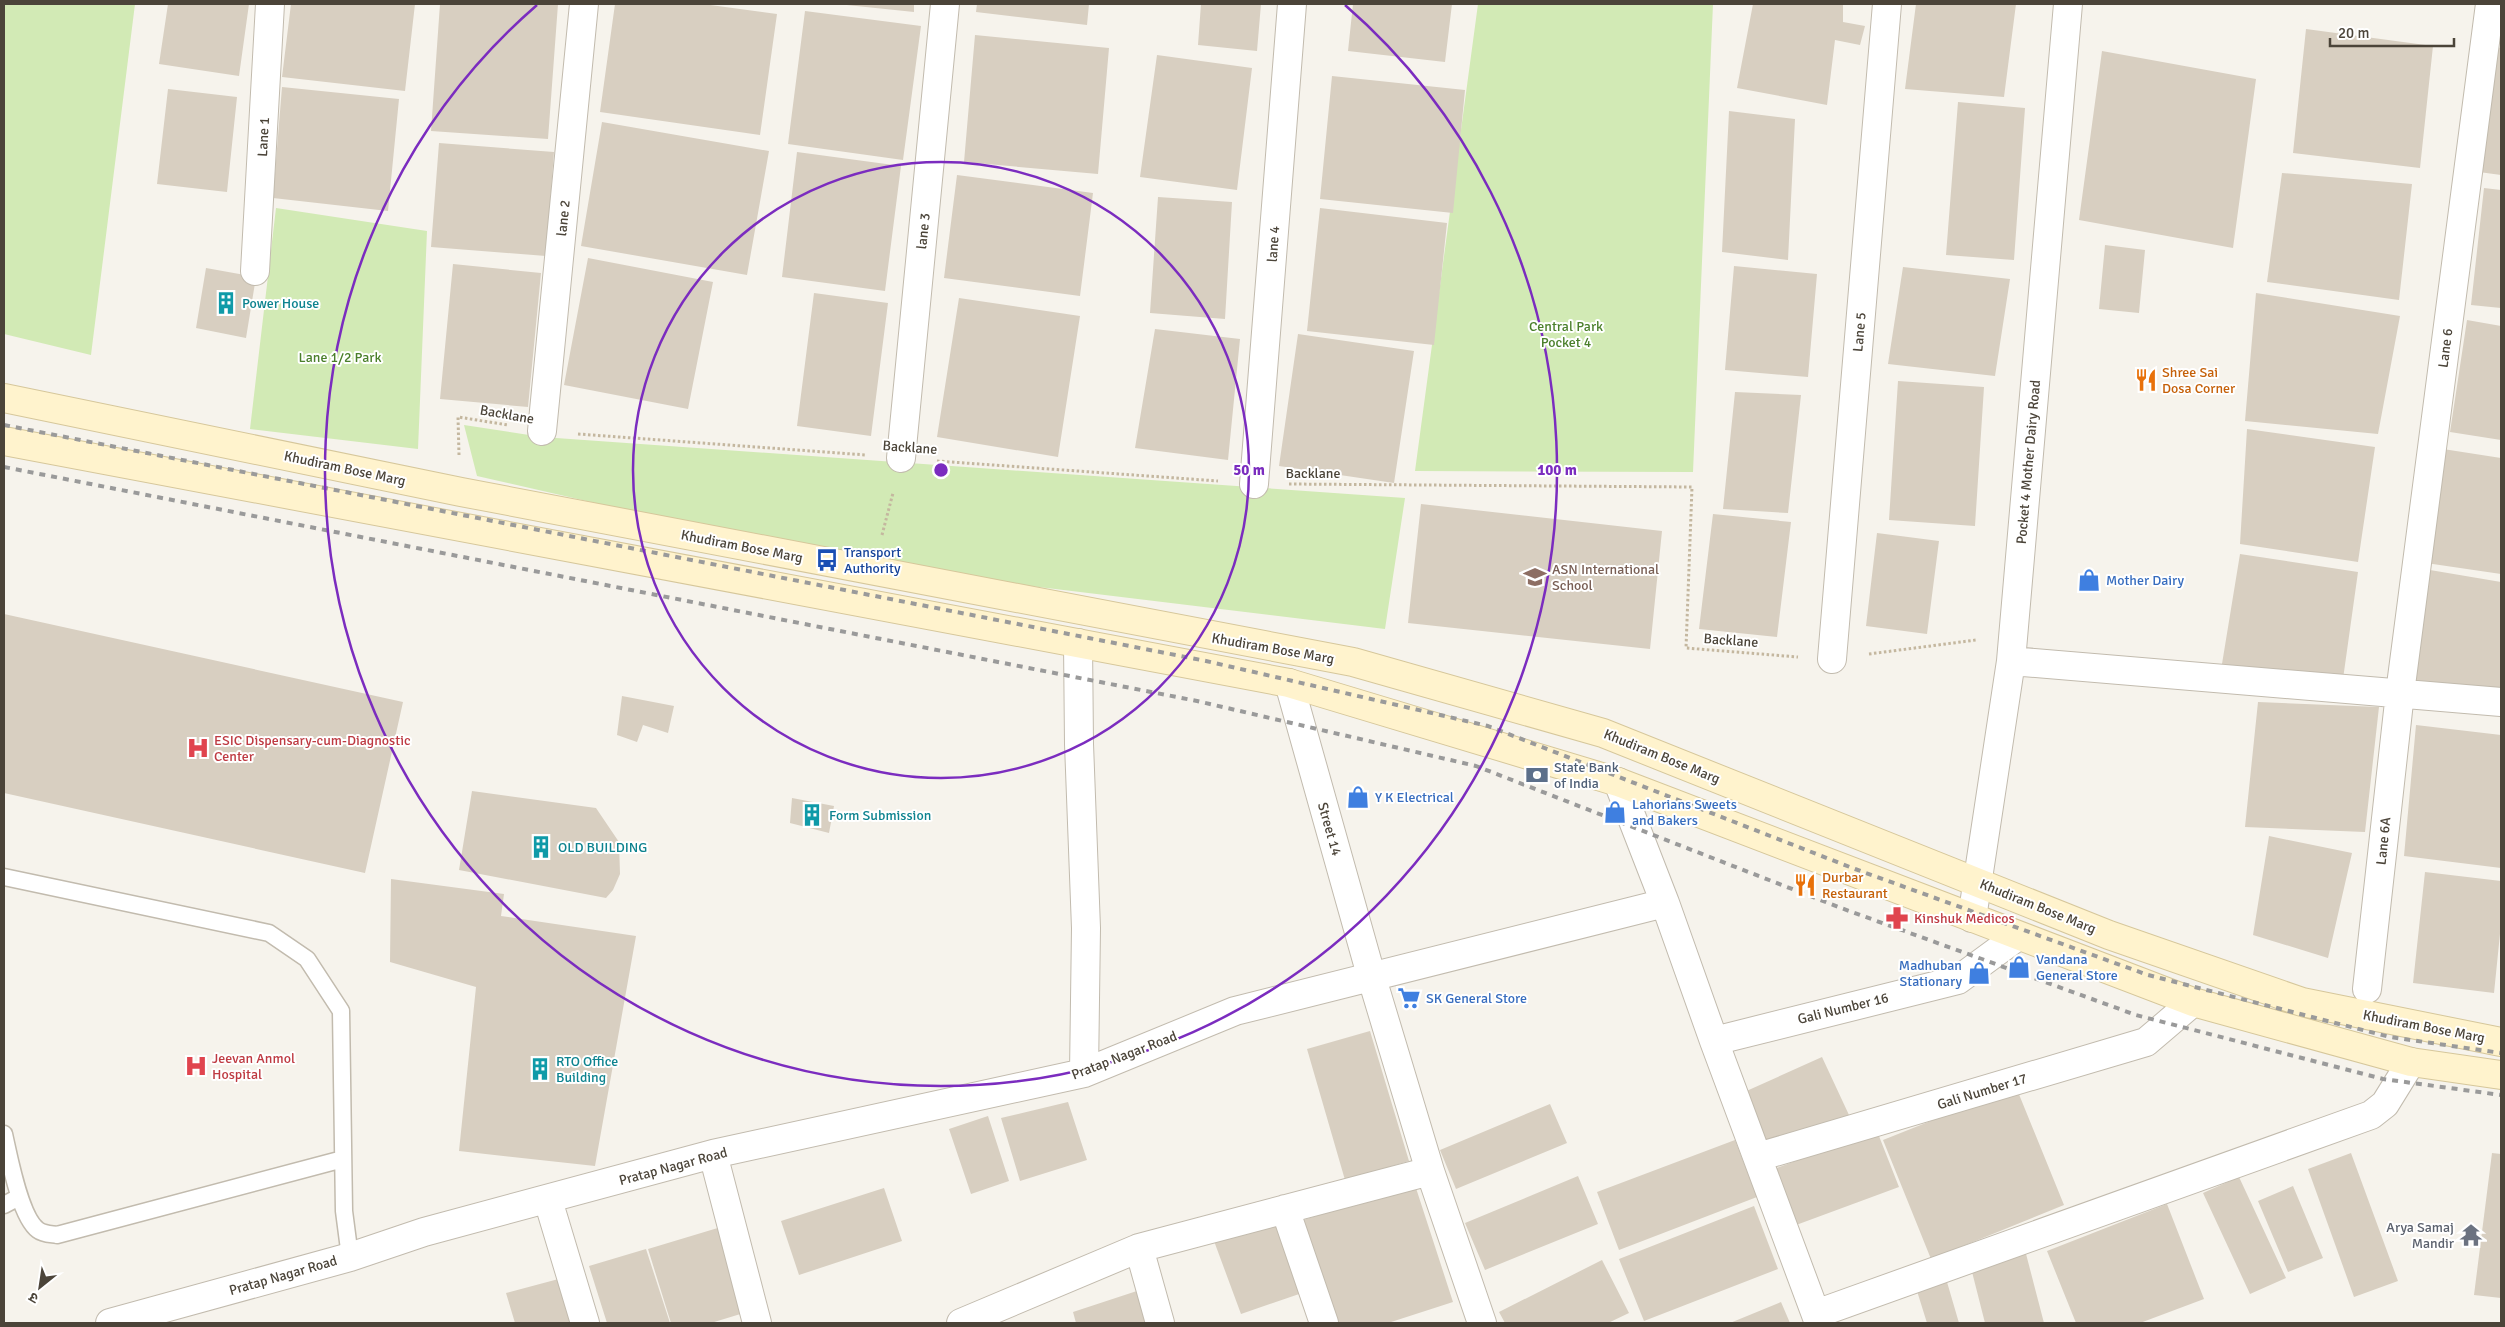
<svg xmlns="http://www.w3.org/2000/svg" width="2505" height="1327" viewBox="0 0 2505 1327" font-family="Signika,'Noto Sans Devanagari',sans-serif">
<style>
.green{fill:#d2eab5}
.building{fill:#d8cfc1}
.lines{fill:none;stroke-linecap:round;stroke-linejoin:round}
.lane-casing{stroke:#c2bbae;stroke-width:19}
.street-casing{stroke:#c2bbae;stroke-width:30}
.secondary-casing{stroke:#d6c79b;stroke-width:30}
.path{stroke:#c4b79f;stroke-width:3;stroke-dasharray:2.5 2.5;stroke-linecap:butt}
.lane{stroke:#fff;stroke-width:16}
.street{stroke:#fff;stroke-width:28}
.secondary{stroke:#fff3cd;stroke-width:28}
.rail{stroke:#9a9a9a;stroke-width:4;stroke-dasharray:6 6;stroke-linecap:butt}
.ring{fill:none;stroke:#7b2cbf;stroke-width:2.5}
.labels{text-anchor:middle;stroke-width:4;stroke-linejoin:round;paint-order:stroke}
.street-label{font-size:14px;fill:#4b4439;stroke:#fff}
.culture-label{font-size:14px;fill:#0d838f;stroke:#fff;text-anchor:start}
.park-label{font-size:14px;fill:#4a7f2a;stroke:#fff}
.food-label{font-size:14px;fill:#c56008;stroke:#fff;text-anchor:start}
.transit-label{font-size:14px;fill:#164399;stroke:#fff;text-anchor:start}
.education-label{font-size:14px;fill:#785e54;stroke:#fff;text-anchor:start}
.shop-label{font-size:14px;fill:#366cbe;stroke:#fff;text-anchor:start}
.health-label{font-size:14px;fill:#be3a42;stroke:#fff;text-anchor:start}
.service-label{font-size:14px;fill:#4e5e75;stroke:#fff;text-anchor:start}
.worship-label{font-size:14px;fill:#5b616d;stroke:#fff;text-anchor:end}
.centre{fill:#7b2cbf;stroke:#fff;stroke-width:2.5}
.ring-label{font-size:15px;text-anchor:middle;font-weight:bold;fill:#7b2cbf;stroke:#fff;stroke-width:4;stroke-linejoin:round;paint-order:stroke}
</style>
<rect width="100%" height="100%" fill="#f6f3ec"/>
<!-- green -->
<path class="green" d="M4,4H135L91,355L4,334Z
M1478,4H1713L1693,472L1415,471Z
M276,208L427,231L418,449L250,429Z
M464,425L542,437L1405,498L1385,629L875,567L477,476Z"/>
<!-- building -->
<path class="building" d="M168,4H249L239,76L159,64Z
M291,4H415L405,91L282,77Z
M440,4H558L548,139L431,131Z
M615,4H703L777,14L760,135L600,112Z
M837,4H914V12Z
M977,4H1089L1087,25L976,12Z
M1201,4H1261L1257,51L1198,45Z
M1353,4H1452L1445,62L1348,51Z
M1753,4H1843V22L1865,26L1860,45L1835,40L1827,105L1737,88Z
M1916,4H2016L2004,97L1905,89Z
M805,11L921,26L903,160L788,144Z
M2306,29L2433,46L2420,168L2293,153Z
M975,35L1109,48L1098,174L964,162Z
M2497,47L2501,48V175L2479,172Z
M2102,51L2256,79L2233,248L2079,220Z
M1157,55L1252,68L1237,190L1140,177Z
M1332,76L1465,90L1453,213L1320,199Z
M282,87L399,99L388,211L273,198Z
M168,89L237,97L227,192L157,184Z
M1958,102L2025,108L2014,260L1946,255Z
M1729,111L1795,119L1788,260L1722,252Z
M602,122L769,151L747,275L581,246Z
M439,143L554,152L546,256L431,247Z
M797,152L901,166L885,291L782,277Z
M2282,173L2412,184L2399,300L2267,282Z
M957,175L1093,193L1080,296L944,278Z
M2484,188L2501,190V308L2471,305Z
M1158,197L1232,202L1225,319L1150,313Z
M1320,208L1447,223L1434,345L1307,331Z
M2105,245L2145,250L2139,313L2099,309Z
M588,258L713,282L688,409L564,385Z
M453,264L541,273L528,407L440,399Z
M1734,266L1817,274L1808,377L1725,370Z
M1903,267L2010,279L1995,376L1888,364Z
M206,268L256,277L246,338L196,328Z
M814,293L888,303L871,436L797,426Z
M2256,293L2400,316L2378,434L2245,421Z
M959,298L1080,316L1058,457L937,437Z
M2467,320L2501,326V440L2450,432Z
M1155,329L1240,339L1228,460L1135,448Z
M1298,334L1414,351L1394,483L1279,466Z
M1898,381L1984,387L1975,526L1889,520Z
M1735,392L1801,395L1788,513L1723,509Z
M2247,429L2375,447L2358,562L2240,544Z
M2443,449L2501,458V574L2426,563Z
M1421,504L1662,531L1650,649L1408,623Z
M1713,514L1791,522L1777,637L1699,629Z
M1877,533L1939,541L1927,634L1866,626Z
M2240,554L2358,572L2343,679L2221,670Z
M2430,570L2501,582V693L2409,686Z
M4,614L403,702L365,873L4,793Z
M622,696L674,706L668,733L643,725L637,742L617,735Z
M2258,702L2379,707L2365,832L2245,827Z
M2416,725L2501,735V868L2404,856Z
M472,791L596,808L619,842L620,874L613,890L606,898L459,870Z
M792,798L834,806L829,833L790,823Z
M2269,836L2352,853L2328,958L2253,935Z
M2425,872L2501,881V924L2494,993L2413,983Z
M391,879L504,894L501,916L636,936L595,1166L459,1151L476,987L390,962Z
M1370,1031L1409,1161L1345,1180L1307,1049Z
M1822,1057L1849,1115L1768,1151L1742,1093Z
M2016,1087L2064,1205L1931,1259L1883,1140Z
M1068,1102L1087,1160L1020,1181L1001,1118Z
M1550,1104L1567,1143L1456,1189L1440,1150Z
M988,1116L1009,1181L971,1194L949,1129Z
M1877,1131L1899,1187L1788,1228L1766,1172Z
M1735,1140L1757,1197L1619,1250L1597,1192Z
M2351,1153L2398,1281L2354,1297L2308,1169Z
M2492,1153L2501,1154V1298L2474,1295Z
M1578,1176L1598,1224L1485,1270L1465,1223Z
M2239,1177L2286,1278L2250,1294L2203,1193Z
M1415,1185L1453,1302L1388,1323H1329L1297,1222Z
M2293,1186L2323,1258L2288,1272L2258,1201Z
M884,1188L902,1241L799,1275L781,1221Z
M2167,1204L2204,1299L2140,1323H2076L2047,1251Z
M1754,1206L1778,1269L1644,1321L1619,1259Z
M1277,1218L1305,1292L1241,1314L1214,1241Z
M721,1227L747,1312L711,1323H671L648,1249Z
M646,1249L670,1323H607L589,1266Z
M2025,1250L2044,1323H1985L1970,1264Z
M1602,1260L1629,1313L1608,1323H1505L1499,1312Z
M566,1277L579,1323H515L506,1293Z
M1947,1282L1959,1323H1927L1917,1291Z
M1146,1288L1157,1323H1076L1073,1312Z
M1781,1302L1790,1323H1730Z"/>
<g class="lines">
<defs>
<path id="lane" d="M4,877L269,933L307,959L341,1011L344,1211L350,1257
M4,1134C9,1156 20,1217 38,1230C43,1234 51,1234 57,1235L343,1159
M4,1205L19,1197"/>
<path id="street" d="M255,271L270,4
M542,431L584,4
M901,458L945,4
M1254,484L1292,4
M1078,643L1079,744L1086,928L1084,1073
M1832,659L1887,4
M2011,661L2501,702
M1289,683L1371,975L1430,1171
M1618,782L1665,903L1714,1041L1819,1323
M1972,918L2011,661L2068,4
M2367,989L2400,693L2490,4
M1714,1041L1958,980L2018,936
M713,1154L757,1323
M1758,1157L2146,1042L2193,1002
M548,1200L585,1323
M1285,1209L1324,1323
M1139,1248L1160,1323
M1816,1314L2371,1115L2385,1104L2411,1062
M110,1323L350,1257L424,1232L713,1154L1084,1073L1235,1011L1665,903
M961,1323L1139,1248L1430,1171L1482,1323"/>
<path id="secondary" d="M4,398L461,492L1353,662L1603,733L2109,935L2302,1002L2501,1042
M4,441L1289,683L1618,782L2193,1002L2411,1062L2501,1075"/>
</defs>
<!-- lane casing -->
<use href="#lane" class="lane-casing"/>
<!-- street casing -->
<use href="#street" class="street-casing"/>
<!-- secondary casing -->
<use href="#secondary" class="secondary-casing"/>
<!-- path -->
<path class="path" d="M578,434L866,455
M459,455L458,417L508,425
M937,461L1218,481
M1289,484L1692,487L1686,648L1798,657
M882,535L893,493
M1869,654L1976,640"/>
<!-- lane -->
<use href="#lane" class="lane"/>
<!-- street -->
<use href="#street" class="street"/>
<!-- secondary -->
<use href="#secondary" class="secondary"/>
<!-- rail -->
<path class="rail" d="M4,425L1206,661L1488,726L1855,869L2148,975L2390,1037L2501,1053
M4,467L1197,701L1476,766L1841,908L2136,1015L2383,1079L2501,1095"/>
</g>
<!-- distance rings -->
<g class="ring">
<circle cx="941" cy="470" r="308"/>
<path d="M1345 5A616 616 0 1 1 537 5"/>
</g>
<!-- icons -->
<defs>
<symbol id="building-bare" viewBox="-9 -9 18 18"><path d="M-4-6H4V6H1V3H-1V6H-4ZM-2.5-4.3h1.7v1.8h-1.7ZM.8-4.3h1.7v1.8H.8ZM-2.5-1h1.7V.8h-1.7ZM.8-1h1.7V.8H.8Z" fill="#0f9aa8" stroke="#fff" stroke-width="2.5" paint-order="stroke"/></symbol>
<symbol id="restaurant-bare" viewBox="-9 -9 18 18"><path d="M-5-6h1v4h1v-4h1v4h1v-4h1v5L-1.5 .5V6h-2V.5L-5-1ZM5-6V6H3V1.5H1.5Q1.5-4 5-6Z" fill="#e8710a" stroke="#fff" stroke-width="2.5" paint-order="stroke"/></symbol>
<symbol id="bus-bare" viewBox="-9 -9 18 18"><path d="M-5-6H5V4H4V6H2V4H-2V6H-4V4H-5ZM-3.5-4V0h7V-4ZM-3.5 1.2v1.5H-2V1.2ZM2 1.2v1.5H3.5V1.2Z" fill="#1a4fb4" stroke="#fff" stroke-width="2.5" paint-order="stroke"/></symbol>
<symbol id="school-bare" viewBox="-9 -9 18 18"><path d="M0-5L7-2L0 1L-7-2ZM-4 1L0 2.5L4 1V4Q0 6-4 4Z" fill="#8d6e63" stroke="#fff" stroke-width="2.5" paint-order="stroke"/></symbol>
<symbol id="shop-bare" viewBox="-9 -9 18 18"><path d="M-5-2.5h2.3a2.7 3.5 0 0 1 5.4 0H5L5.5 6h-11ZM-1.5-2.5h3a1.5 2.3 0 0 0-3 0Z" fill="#3f7fe0" stroke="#fff" stroke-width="2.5" paint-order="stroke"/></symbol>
<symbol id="hospital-bare" viewBox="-9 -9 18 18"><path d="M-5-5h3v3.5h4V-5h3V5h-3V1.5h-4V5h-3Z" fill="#e0444e" stroke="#fff" stroke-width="2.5" paint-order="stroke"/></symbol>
<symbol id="bank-bare" viewBox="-9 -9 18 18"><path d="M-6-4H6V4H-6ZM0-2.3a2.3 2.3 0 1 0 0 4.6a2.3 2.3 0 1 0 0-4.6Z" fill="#5c6f8a" stroke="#fff" stroke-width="2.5" paint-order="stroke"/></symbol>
<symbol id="pharmacy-bare" viewBox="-9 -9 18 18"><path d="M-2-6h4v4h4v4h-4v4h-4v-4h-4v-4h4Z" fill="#e0444e" stroke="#fff" stroke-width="2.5" paint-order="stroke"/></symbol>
<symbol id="supermarket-bare" viewBox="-9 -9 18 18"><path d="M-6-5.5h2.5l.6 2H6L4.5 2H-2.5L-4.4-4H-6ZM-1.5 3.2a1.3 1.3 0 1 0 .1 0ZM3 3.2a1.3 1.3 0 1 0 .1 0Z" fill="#3f7fe0" stroke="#fff" stroke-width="2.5" paint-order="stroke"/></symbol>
<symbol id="temple-bare" viewBox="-9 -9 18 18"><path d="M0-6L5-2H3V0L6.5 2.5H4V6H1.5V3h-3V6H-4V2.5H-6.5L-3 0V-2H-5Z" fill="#6b7280" stroke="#fff" stroke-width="2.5" paint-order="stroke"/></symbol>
</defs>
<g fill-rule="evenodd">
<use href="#building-bare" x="210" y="287" width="32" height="32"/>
<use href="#restaurant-bare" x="2130" y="364" width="32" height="32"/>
<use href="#bus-bare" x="811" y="544" width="32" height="32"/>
<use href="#school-bare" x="1519" y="561" width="32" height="32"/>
<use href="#shop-bare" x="2073" y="564" width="32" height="32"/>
<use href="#hospital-bare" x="182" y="732" width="32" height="32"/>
<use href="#bank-bare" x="1521" y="759" width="32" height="32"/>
<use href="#shop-bare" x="1342" y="781" width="32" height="32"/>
<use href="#shop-bare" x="1599" y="796" width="32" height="32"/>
<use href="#building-bare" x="796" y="799" width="32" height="32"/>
<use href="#building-bare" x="525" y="831" width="32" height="32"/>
<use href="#restaurant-bare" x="1789" y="869" width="32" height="32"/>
<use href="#pharmacy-bare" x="1881" y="902" width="32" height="32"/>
<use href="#shop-bare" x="2003" y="951" width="32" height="32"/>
<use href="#shop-bare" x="1963" y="957" width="32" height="32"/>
<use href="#supermarket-bare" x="1393" y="982" width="32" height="32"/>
<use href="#hospital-bare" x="180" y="1050" width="32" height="32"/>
<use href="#building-bare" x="524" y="1053" width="32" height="32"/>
<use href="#temple-bare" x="2455" y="1219" width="32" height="32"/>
</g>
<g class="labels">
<!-- street labels -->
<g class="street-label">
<text transform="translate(263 137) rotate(-87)" y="5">Lane 1</text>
<text transform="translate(563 218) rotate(-84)" y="5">lane 2</text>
<text transform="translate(923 231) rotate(-84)" y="5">lane 3</text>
<text transform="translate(1273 244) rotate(-86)" y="5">lane 4</text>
<text transform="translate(1859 332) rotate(-85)" y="5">Lane 5</text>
<text transform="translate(2445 348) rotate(-83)" y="5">Lane 6</text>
<text transform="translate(507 414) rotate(10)" y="5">Backlane</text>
<text transform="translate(910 447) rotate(4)" y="5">Backlane</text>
<text transform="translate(2028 462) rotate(-85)" y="5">Pocket 4 Mother Dairy Road</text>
<text transform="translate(345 468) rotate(12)" y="5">Khudiram Bose Marg</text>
<text x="1313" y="478">Backlane</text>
<text transform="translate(742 546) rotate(11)" y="5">Khudiram Bose Marg</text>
<text transform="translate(1731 640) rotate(4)" y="5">Backlane</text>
<text transform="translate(1273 648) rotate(10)" y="5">Khudiram Bose Marg</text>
<text transform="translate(1662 756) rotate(22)" y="5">Khudiram Bose Marg</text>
<text transform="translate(1330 829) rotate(74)" y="5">Street 14</text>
<text transform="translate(2383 841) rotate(-84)" y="5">Lane 6A</text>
<text transform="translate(2038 906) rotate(22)" y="5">Khudiram Bose Marg</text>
<text transform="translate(1843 1008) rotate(-14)" y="5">Gali Number 16</text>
<text transform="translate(2424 1026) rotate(11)" y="5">Khudiram Bose Marg</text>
<text transform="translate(1124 1055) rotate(-21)" y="5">Pratap Nagar Road</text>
<text transform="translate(1982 1091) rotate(-17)" y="5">Gali Number 17</text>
<text transform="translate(673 1166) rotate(-15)" y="5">Pratap Nagar Road</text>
<text transform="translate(283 1275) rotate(-16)" y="5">Pratap Nagar Road</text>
</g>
<!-- culture labels -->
<g class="culture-label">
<text x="242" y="308">Power House</text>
<text x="829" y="820">Form Submission</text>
<text x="558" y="852">OLD BUILDING</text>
<text x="556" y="1066">RTO Office<tspan x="556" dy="16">Building</tspan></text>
</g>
<!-- park labels -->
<g class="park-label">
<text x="1566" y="331">Central Park<tspan x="1566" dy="16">Pocket 4</tspan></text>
<text x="340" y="362">Lane 1/2 Park</text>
</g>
<!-- food labels -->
<g class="food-label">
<text x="2162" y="377">Shree Sai<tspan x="2162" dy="16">Dosa Corner</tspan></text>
<text x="1822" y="882">Durbar<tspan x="1822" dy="16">Restaurant</tspan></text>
</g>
<!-- transit labels -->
<g class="transit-label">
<text x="844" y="557">Transport<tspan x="844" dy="16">Authority</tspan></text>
</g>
<!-- education labels -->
<g class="education-label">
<text x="1552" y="574">ASN International<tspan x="1552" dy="16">School</tspan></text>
</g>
<!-- shop labels -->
<g class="shop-label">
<text x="2106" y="585">Mother Dairy</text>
<text x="1375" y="802">Y K Electrical</text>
<text x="1632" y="809">Lahorians Sweets<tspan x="1632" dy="16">and Bakers</tspan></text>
<text x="2036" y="964">Vandana<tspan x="2036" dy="16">General Store</tspan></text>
<text x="1962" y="970" text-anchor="end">Madhuban<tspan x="1962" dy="16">Stationary</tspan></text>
<text x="1426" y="1003">SK General Store</text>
</g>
<!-- health labels -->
<g class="health-label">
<text x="214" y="745">ESIC Dispensary-cum-Diagnostic<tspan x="214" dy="16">Center</tspan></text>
<text x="1914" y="923">Kinshuk Medicos</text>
<text x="212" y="1063">Jeevan Anmol<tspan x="212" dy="16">Hospital</tspan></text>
</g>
<!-- service labels -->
<g class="service-label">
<text x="1554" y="772">State Bank<tspan x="1554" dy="16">of India</tspan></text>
</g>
<!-- worship labels -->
<g class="worship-label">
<text x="2454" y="1232">Arya Samaj<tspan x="2454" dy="16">Mandir</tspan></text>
</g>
</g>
<circle cx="941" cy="470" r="8" class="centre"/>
<g class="ring-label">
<text x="1249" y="475">50 m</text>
<text x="1557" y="475">100 m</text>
</g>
<!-- border -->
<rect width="2505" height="1327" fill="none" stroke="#4b4439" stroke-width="10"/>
<!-- north arrow -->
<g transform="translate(40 1287) rotate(210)" stroke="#ffffff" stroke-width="4" paint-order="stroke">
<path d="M0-4L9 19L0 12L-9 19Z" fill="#4b4439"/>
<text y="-8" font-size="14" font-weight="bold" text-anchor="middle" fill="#4b4439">उ</text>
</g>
<!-- scale -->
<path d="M2330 38v8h124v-8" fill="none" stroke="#4b4439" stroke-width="2.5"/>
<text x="2338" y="38" font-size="15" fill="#4b4439" stroke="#ffffff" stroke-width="4" paint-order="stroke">20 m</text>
</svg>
